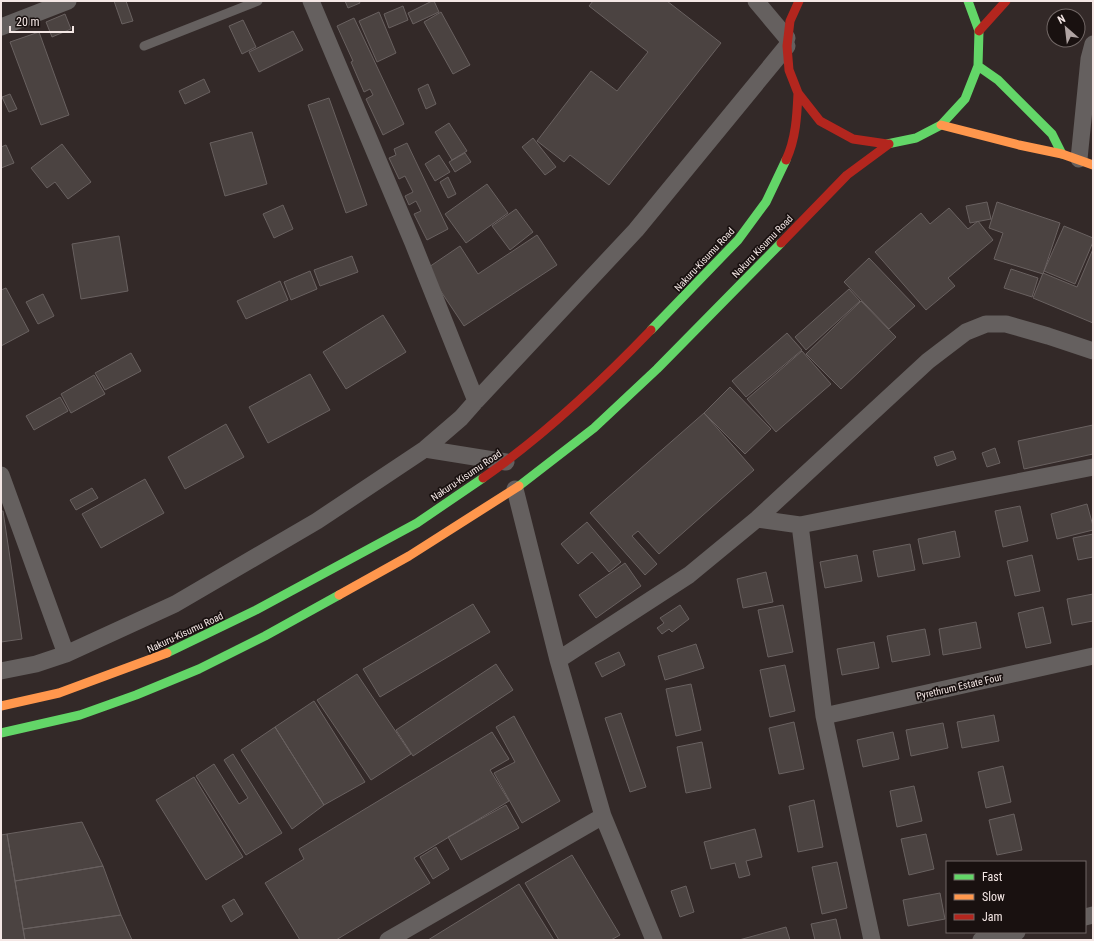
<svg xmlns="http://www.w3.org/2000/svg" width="1094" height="941" viewBox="0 0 1094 941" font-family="'Roboto Condensed',sans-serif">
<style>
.building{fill:#4b4341;stroke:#696160}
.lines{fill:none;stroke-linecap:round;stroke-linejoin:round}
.lane{stroke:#65605f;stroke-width:9}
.street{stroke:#65605f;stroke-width:17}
.fast{stroke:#63d668;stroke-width:9}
.slow{stroke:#ff974d;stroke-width:9}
.jam{stroke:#b3261e;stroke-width:9}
.labels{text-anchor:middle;stroke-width:3.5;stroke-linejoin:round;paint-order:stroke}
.street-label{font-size:10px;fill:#f4e7e5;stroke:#191110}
</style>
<rect width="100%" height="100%" fill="#332928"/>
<!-- building -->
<path class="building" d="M114,1H126L133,21L122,24Z
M345,1H359L360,3L348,8Z
M432,1H434L439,12L413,24L408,13Z
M593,1H667L721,43L609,185L570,155L564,162L537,141L591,71L617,91L648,52L589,6Z
M403,6L408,20L389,28L384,14Z
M379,12L396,53L377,62L359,21Z
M441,12L470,65L453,74L424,22Z
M65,14L71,29L52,37L46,22Z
M354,18L404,124L383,135L366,99L373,95L370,89L364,92L351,62L353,61L337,26Z
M243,20L256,47L242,54L229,26Z
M293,31L303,50L259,72L249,52Z
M39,32L69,115L41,125L10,42Z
M204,79L210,92L185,104L179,91Z
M428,84L436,104L426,109L418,89Z
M10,94L17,109L9,112L2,97Z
M329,98L367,205L346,213L308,105Z
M449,123L467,151L452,160L435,132Z
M252,132L267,184L225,196L210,143Z
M533,138L556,167L545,175L522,147Z
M407,143L448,229L427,240L414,214L421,211L416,201L409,205L405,196L413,192L405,176L399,179L389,158L396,155L394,149Z
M62,144L91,182L68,199L55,182L47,188L31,168Z
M6,145L14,163L1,168V147Z
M465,153L471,162L455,172L449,162Z
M439,155L450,172L435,181L425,164Z
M448,177L456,194L448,198L440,182Z
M487,184L508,213L466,243L445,214Z
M987,202L991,219L970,223L966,206Z
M997,202L1060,223L1043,274L994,259L1003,233L989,228Z
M283,205L293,229L274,238L263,214Z
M949,208L968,229L978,221L993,240L948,278L955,286L926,310L875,252L921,213L930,224Z
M516,209L533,232L510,250L492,226Z
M1064,226L1093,238V242L1075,284L1044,271Z
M537,235L557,265L464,326L426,269L460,246L478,274Z
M119,236L128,291L81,299L72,244Z
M1093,249V323L1033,298L1043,273L1077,287Z
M352,256L358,272L320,286L314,270Z
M869,258L915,306L889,329L844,282Z
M1011,269L1038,278L1032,297L1004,288Z
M310,271L317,289L291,300L284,282Z
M280,281L288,300L246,319L237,301Z
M6,288L29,331L1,346V290Z
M849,289L860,301L806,350L795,337Z
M43,294L54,316L38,324L26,302Z
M861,301L896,337L841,389L806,354Z
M383,315L406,352L346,389L323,352Z
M787,333L802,350L746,397L732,381Z
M802,351L831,384L776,432L747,399Z
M131,353L141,371L105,390L95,373Z
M310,374L330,410L268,443L249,407Z
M94,375L105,394L71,413L61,394Z
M730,387L771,429L745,454L704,413Z
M60,397L68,411L34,430L26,416Z
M704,413L754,470L659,554L638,531L632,536L657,564L645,575L590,513Z
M226,424L244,457L185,489L168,457Z
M1093,425V454L1024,469L1018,441Z
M995,448L1000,463L987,467L982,453Z
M953,451L956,459L937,466L934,457Z
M145,479L164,513L101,548L82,514Z
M92,488L98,498L76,510L70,500Z
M1087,504L1093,526V530L1057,539L1051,514Z
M1020,506L1028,541L1003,547L995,511Z
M1,511H3L22,639L1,642Z
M587,522L621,562L609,572L592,552L578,564L561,544Z
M955,531L960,557L923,564L918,539Z
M1093,534V557L1078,560L1073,538Z
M910,544L915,570L878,577L873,551Z
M857,555L862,581L825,588L820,562Z
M1032,555L1040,591L1015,596L1007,561Z
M625,563L641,586L596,618L579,595Z
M766,572L773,602L743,608L737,579Z
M1093,594V621L1072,625L1067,599Z
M473,604L490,632L380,697L363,669Z
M680,605L689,619L672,632L669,629L662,634L657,628L664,623L660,618Z
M783,605L793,652L768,657L758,610Z
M1043,607L1051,643L1026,648L1018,613Z
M976,622L981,648L943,655L939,629Z
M925,629L930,655L892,662L887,636Z
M874,642L879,668L842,675L837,649Z
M696,644L704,668L665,680L658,656Z
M619,652L625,665L602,677L595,663Z
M496,664L513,690L413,756L396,730Z
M785,665L795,711L770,717L760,670Z
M357,674L411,754L371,780L317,700Z
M691,684L701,730L676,736L666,689Z
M314,701L365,782L324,805L275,727Z
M621,713L646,787L630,792L605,718Z
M994,715L999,741L962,748L957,722Z
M514,716L560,801L522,823L494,773L515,762L496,727Z
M794,722L804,769L779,774L769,728Z
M943,723L948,748L911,756L906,730Z
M275,727L324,805L292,829L241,750Z
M492,732L509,759L490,770L509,801L414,858L430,883L336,940H300L265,883L304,859L299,849Z
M893,732L899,759L863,767L857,740Z
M702,742L711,788L686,793L677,747Z
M233,754L282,833L246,855L196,776L214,764L239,804L248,798L224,760Z
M1003,766L1011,802L986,808L978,772Z
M194,777L243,857L206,880L156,800Z
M914,786L922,821L897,827L890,791Z
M814,800L823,847L798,852L789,806Z
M506,805L519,828L461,860L448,837Z
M1014,814L1022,850L997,855L989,820Z
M82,822L103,866L15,881L7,834Z
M755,829L762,857L746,861L750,875L739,878L735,863L711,869L704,842Z
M7,834L15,881L25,940H1V835Z
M926,834L934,869L909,875L901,839Z
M436,847L449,869L433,879L420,857Z
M572,855L620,935L611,940H559L525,883Z
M837,862L847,908L822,914L812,867Z
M103,866L121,915L23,929L15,881Z
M519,884L554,940H428Z
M686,886L694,912L680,917L671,891Z
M940,893L945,919L908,926L903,900Z
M234,899L243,914L231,922L222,906Z
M121,915L132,940H25L23,929Z
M836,919L841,940H815L811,924Z
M786,927L790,940H739Z"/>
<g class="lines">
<!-- lane -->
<path class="lane" d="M144,46L258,1"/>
<!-- street -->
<path class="street" d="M311,1L413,243L476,401
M756,1L787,38
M1,27L68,1
M1079,159L1089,59L1093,44
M425,449L506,462
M1,475L66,654
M515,489L558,660L603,816L654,940
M757,519L800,525L1093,467
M800,525L824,716L1093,656
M558,660L689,575L757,519L928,361L966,332L986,324H1006L1048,336L1093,351
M1,671L36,664L66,654L175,604L317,521L425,449L461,418L476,401L636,230L787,46
M824,716L872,940
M1085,917L1093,915
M388,940L603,816
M981,940L1017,932"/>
<!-- fast -->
<path class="fast" d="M978,66L998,80L1052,134L1062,154
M887,144L916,138L941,125L965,99L978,66L979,31L968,1
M651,330L738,240L766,202L786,160
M519,486L594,428L657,369L781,243
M167,653L256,610L417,523L483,478
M1,733L80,715L136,695L199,669L265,636L339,595"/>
<!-- slow -->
<path class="slow" d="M941,125L1019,145L1062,154L1093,165
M339,595L409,556L519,486
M1,706L59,693L167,653"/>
<!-- jam -->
<path class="jam" d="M799,1L790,21L787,46L789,70L798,93L820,121L853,139L887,144
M979,31L1006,1
M786,160C796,139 797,115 798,93
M781,243L847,175L889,144
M483,478C545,435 599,384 651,330"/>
</g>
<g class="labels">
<!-- street labels -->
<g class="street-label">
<text transform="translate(762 246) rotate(-46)" y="4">Nakuru Kisumu Road</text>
<text transform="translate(704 259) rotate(-47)" y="4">Nakuru-Kisumu Road</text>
<text transform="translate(466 475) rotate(-34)" y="4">Nakuru-Kisumu Road</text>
<text transform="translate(185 632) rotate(-25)" y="4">Nakuru-Kisumu Road</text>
<text transform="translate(959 686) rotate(-13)" y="4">Pyrethrum Estate Four</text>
</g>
</g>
<!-- border -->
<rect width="1094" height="941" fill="none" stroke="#f4e7e5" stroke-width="4"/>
<!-- legend -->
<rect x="946" y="861" width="140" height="72" fill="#191110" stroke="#716765"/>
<rect x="954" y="874" width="20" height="6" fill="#63d668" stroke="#716765"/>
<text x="982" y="881" font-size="12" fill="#f4e7e5">Fast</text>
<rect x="954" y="894" width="20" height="6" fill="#ff974d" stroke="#716765"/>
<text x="982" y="901" font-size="12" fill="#f4e7e5">Slow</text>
<rect x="954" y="914" width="20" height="6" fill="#b3261e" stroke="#716765"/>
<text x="982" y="921" font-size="12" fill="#f4e7e5">Jam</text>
<!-- north arrow -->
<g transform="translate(1066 28) rotate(332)"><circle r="19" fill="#191110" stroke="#716765"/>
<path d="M0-3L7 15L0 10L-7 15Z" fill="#b0a4a3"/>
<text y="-6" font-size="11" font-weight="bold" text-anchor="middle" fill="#f4e7e5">N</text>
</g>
<!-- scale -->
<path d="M10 26v6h63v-6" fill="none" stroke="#f4e7e5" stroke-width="2"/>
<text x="16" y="26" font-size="12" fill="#f4e7e5" stroke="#191110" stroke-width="3" paint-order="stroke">20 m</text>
</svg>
